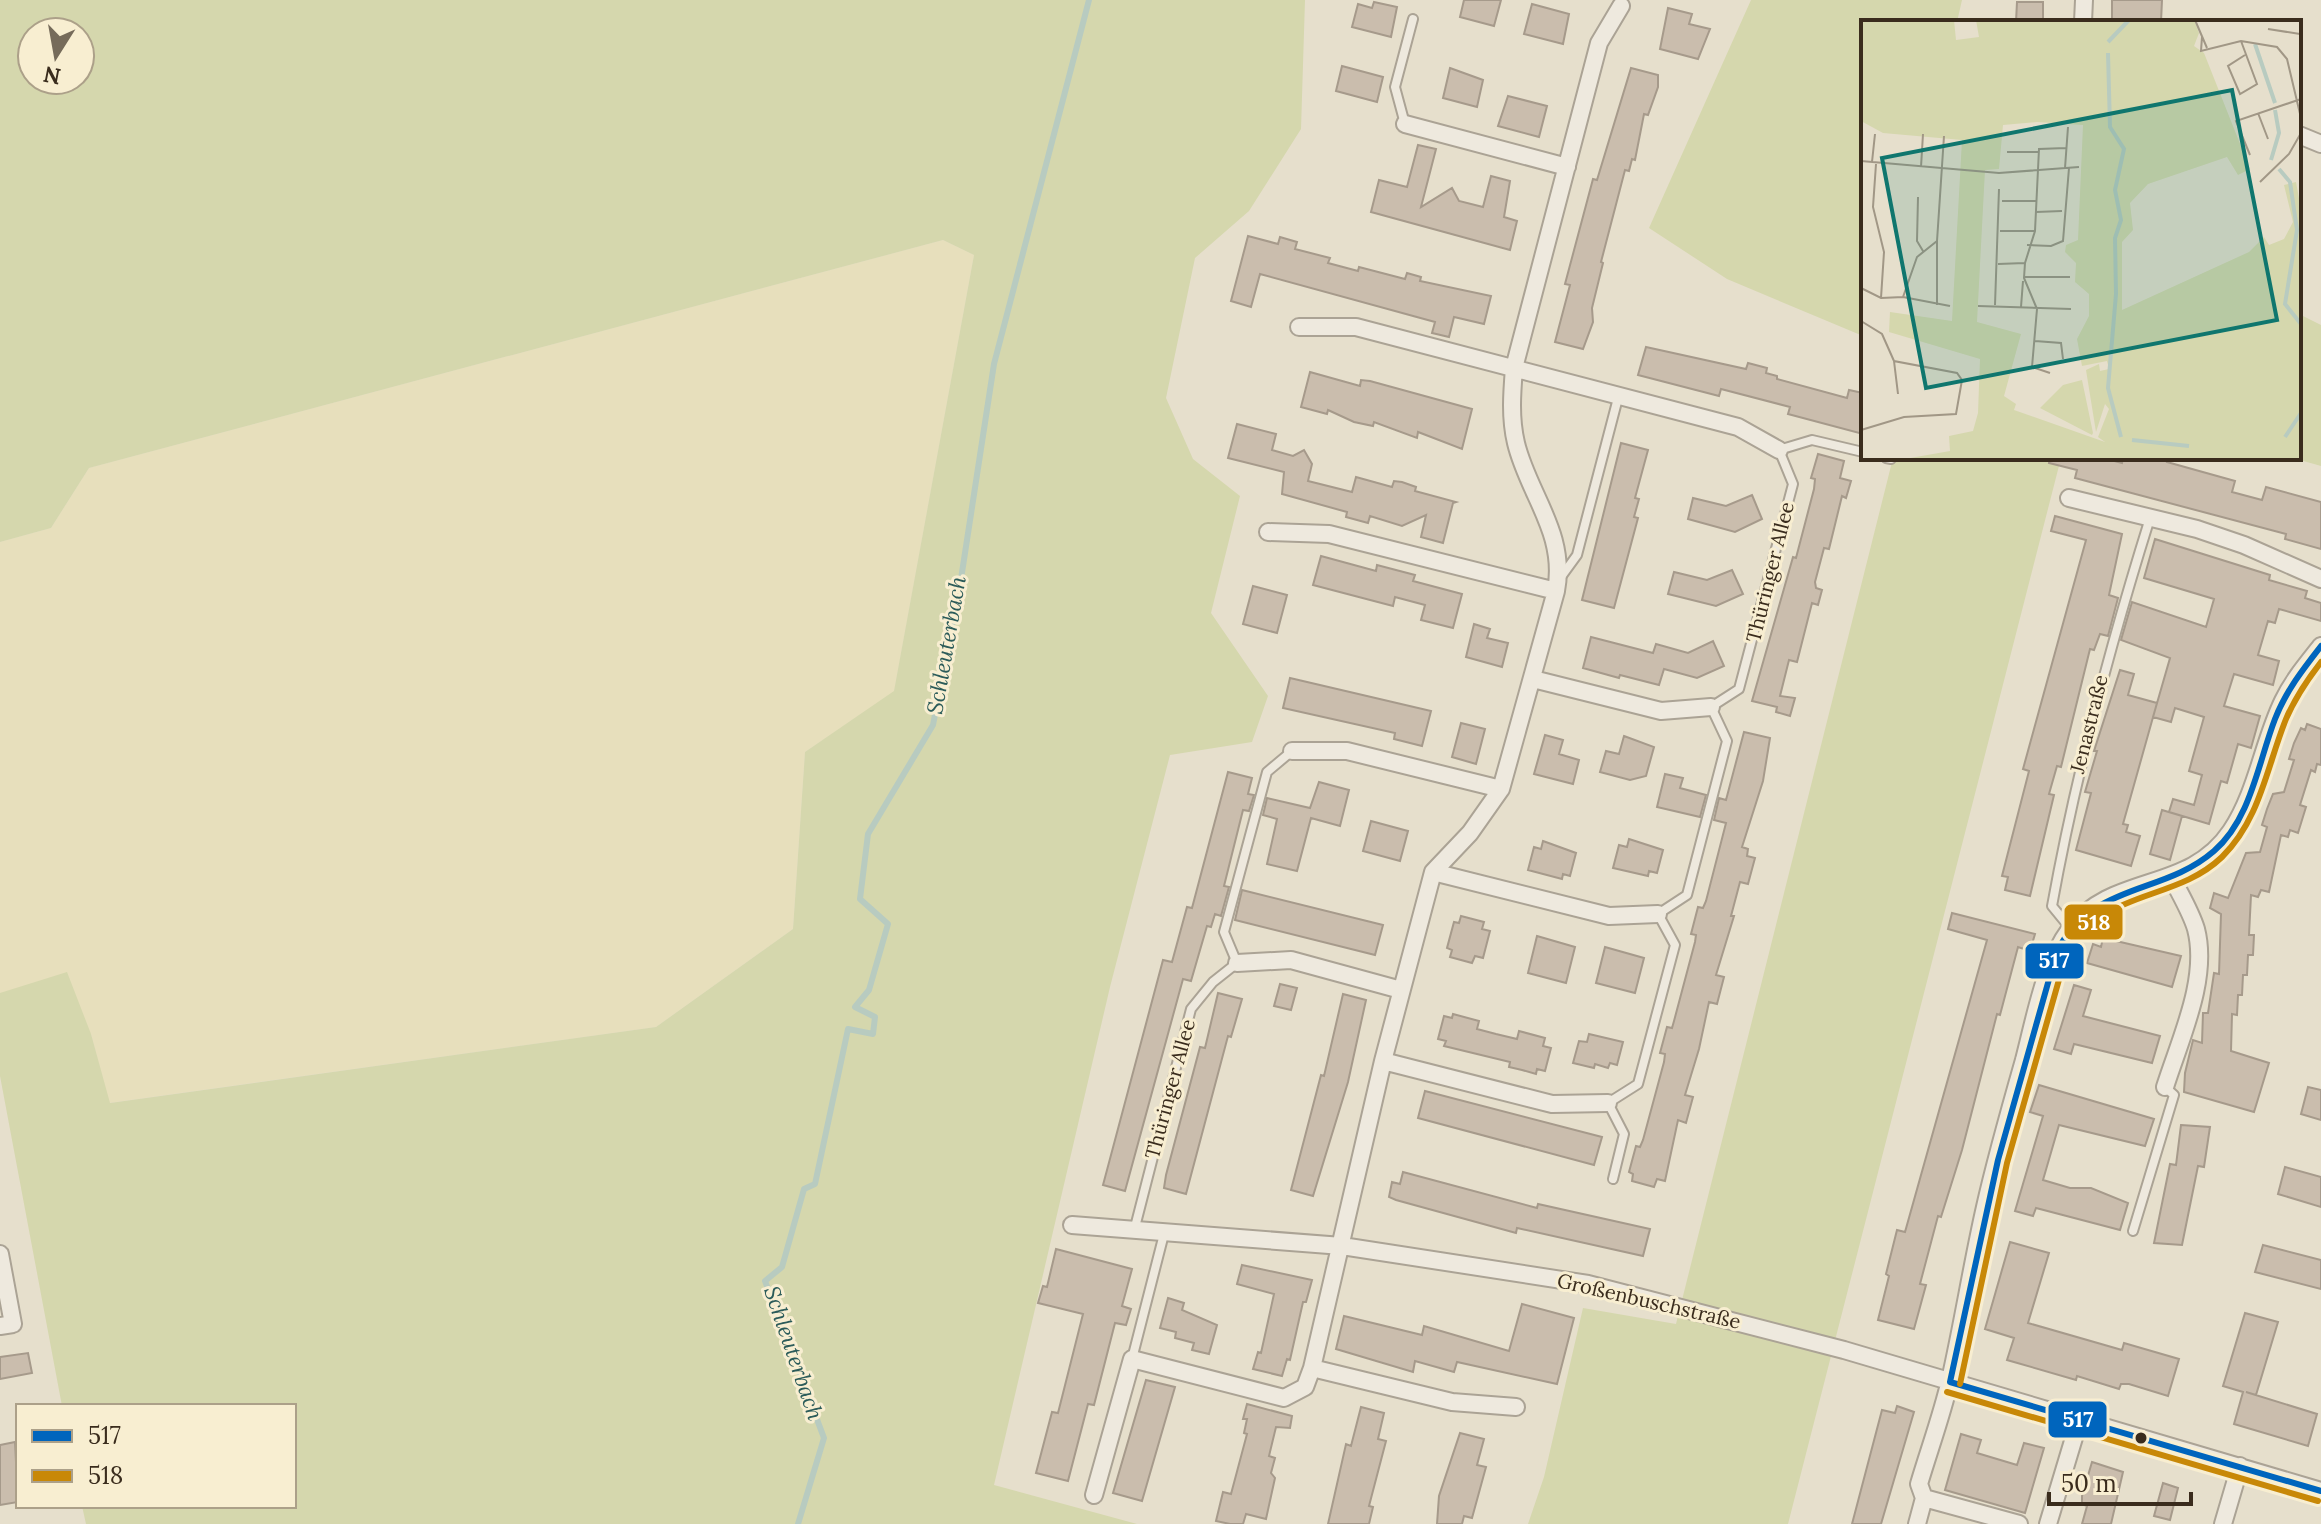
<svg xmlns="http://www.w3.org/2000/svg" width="2321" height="1524" viewBox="0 0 2321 1524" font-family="Lora,serif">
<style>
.farmland{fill:#e7dfbc}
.green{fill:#d5d7ad;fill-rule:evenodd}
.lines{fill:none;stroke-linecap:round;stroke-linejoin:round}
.stream{stroke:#b8cbc0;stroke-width:6}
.building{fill:#cabdad;stroke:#a69a8b;stroke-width:2}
.lane-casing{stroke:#aba395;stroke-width:12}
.street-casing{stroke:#aba395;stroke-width:20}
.lane{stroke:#eee9de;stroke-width:8}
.street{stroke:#eee9de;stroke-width:16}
.bus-1-casing{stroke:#f8eed1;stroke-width:12}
.bus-2-casing{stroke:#f8eed1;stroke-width:12}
.bus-1{stroke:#0065bd;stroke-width:6}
.bus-2{stroke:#c88807;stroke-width:6}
.bus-dot{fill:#3a2c1d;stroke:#f8eed1;stroke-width:3}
.labels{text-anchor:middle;stroke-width:6;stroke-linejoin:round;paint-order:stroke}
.street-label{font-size:20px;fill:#3a2c1d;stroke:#f8eed1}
.water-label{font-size:22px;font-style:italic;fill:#2b5b59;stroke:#f8eed1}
.inset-river{fill:none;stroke:#b8cbc0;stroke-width:4}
.inset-road{fill:none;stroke:#a19786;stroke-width:2}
.view{fill:#0f766e;fill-opacity:0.15;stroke:#0f766e;stroke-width:4}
.inset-edge{fill:none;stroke:#3a2c1d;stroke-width:4}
.line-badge{stroke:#f8eed1;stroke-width:3}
.badge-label{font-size:22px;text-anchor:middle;font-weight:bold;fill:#fff}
</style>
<rect width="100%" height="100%" fill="#e6dfcc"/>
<!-- farmland -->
<path class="farmland" d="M943,240L974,255L894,692L805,752L793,929L656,1027L109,1103L91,1034L0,993V542L51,528L89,468Z"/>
<!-- green -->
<path class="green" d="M0,0H1305L1301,129L1249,211L1195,258L1166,398L1193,459L1240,496L1211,613L1268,696L1252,742L1170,755L1110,987L994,1485L1137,1524H86L82,1506H294V1406H62L0,1076V993L67,972L91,1034L110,1103L656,1027L793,929L805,752L894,691L974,255L943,240L89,468L51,528L0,542ZM32,32H80V80H32Z
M1751,0H1962L1957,22H1863V336L1727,279L1649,228Z
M2299,314L2321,325V466L2293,458H2299Z
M1893,458H2061L1788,1524H1528L1544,1477L1583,1308L1676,1324Z"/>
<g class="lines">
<!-- stream -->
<path class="stream" d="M798,1524L824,1438L765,1281L782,1267L804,1189L815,1184L848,1029L873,1034L875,1017L855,1007L869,990L888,924L860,899L868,834L933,725L961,579L994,364L1089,0"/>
</g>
<!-- building -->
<path class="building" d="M1464,0H1501L1494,26L1460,17Z
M2112,0H2162L2161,22H2112Z
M1374,2L1397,7L1391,37L1352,27L1358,4L1372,8Z
M2017,2H2043V22H2016Z
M1532,4L1569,14L1563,44L1524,34Z
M1668,8L1692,14L1689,24L1710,29L1698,59L1660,49Z
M1342,66L1383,77L1377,102L1336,91Z
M1450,68L1483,80L1477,107L1443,98Z
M1631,68L1658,75V87L1648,115L1644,114L1635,160L1632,159L1629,171L1625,170L1601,262L1603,263L1592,308L1593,322L1583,349L1555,342L1570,285L1565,284L1593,179L1597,180Z
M1508,96L1547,106L1539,137L1498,126Z
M1418,145L1436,149L1421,207L1452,188L1459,201L1483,207L1491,176L1510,181L1504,217L1517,221L1510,250L1371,212L1379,180L1407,187Z
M1248,236L1278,244L1280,237L1297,242L1295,249L1330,258L1328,263L1358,271L1359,267L1405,279L1407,273L1421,277L1420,281L1491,296L1484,324L1454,317L1449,337L1432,333L1435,322L1260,274L1251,307L1231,301Z
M1646,347L1746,369L1748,363L1767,368L1766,373L1777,376V379L1847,398L1849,390L1863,393V434L1788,414L1790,407L1721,389L1719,396L1638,375Z
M1310,372L1360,386L1361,380L1370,381L1472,409L1462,449L1418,432L1417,438L1374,422L1373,426L1354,422L1328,410L1327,414L1301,407Z
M1237,424L1276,434L1272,450L1293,456L1304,450L1312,464L1308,481L1352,492L1356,477L1392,487L1394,481L1402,482L1416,487L1415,491L1456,502L1453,503L1443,543L1421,537L1426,515L1402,526L1370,516L1368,523L1346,517L1347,512L1282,494L1284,472L1228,458Z
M1621,443L1648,450L1635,498L1639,499L1634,517L1638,518L1614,608L1582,600Z
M1818,454L1844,461L1840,478L1851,481L1846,498L1842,496L1829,549L1824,548L1815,582L1816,588L1822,590L1818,605L1812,603L1797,662L1789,660L1780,696L1795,698L1790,716L1776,712L1777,707L1752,701L1793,557L1796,558L1814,489L1815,479L1811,478Z
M2050,458H2103L2122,463L2123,458H2168L2167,462L2235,481L2232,492L2262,500L2266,487L2321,502V549L2285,539L2286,534L2075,478L2077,470L2049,463Z
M1752,495L1762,519L1735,532L1688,519L1693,498L1726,506Z
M2055,516L2122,534L2109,595L2118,598L2108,636L2100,634L2094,650L2090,649L2061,767L2057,766L2049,794L2054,795L2030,896L2005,890L2008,877L2002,876L2029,771L2023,769L2086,540L2051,531Z
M2155,539L2270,575L2269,580L2307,591L2305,598L2321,603V621L2279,609L2275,623L2268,621L2258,655L2279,661L2273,685L2234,674L2224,706L2260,716L2251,748L2238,744L2227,783L2221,781L2209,824L2169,812L2173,799L2194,805L2202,775L2189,771L2204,717L2175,708L2171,722L2153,717L2170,658L2121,640L2132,602L2206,627L2214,599L2144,578Z
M1321,556L1376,571L1377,565L1415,575L1413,581L1462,594L1453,628L1421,620L1425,605L1395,597L1393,606L1313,585Z
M1732,570L1743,594L1716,606L1668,594L1674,572L1707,580Z
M1253,586L1287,595L1277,633L1243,624Z
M1474,624L1490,629L1487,638L1508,643L1502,667L1466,657Z
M1591,637L1653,653L1656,644L1688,653L1713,641L1724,666L1697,678L1664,669L1659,685L1620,675L1619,678L1583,668Z
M2120,670L2134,674L2128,695L2157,703L2123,824L2128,825L2126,832L2140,836L2131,866L2076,850L2091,793L2085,792L2097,751H2094Z
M1290,678L1431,711L1422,746L1394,739L1395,733L1283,708Z
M1461,723L1485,729L1476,764L1452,757Z
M2307,724L2321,729V765L2317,764L2315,772L2311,770L2300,805L2306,807L2298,833L2290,830L2288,837L2281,835L2269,892L2261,890L2258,897L2251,895L2249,935H2254L2253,955H2248L2247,975H2243L2242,995H2238L2237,1015L2232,1014L2231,1051L2269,1063L2254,1112L2184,1092L2185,1073L2193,1040L2202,1043L2203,1013H2208L2214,973L2219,974L2221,914L2210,908L2214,893L2228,898L2246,853L2260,852L2267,827L2262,825L2267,809L2273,794L2284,792L2294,760L2289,759L2294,743L2301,728L2305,730Z
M1744,732L1770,738L1763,781L1742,847L1748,849L1747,856L1755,858L1748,884L1740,882L1731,916H1734L1716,975L1724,977L1717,1004L1709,1002L1699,1049L1685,1095L1693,1097L1686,1123L1678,1120L1665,1181L1657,1179L1654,1187L1632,1181L1633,1174L1629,1172L1636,1146L1640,1147L1643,1140L1664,1062L1665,1054L1660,1053L1667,1027L1672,1028L1674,1021L1695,942L1696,935L1691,934L1698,907L1703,908L1706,901L1726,823L1714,820L1719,798L1726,800Z
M1545,735L1563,740L1559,754L1579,760L1573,784L1534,774Z
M1624,736L1654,747L1646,776L1630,780L1600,772L1606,751L1619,754Z
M1228,772L1252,778L1248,794L1254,795L1249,811L1243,810L1224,886L1229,887L1221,916L1215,914L1211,927L1207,926L1191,981L1183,979L1125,1191L1103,1185L1163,960L1172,962L1187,907L1192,908Z
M1665,774L1683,778L1680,788L1706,795L1700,817L1657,807Z
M1319,782L1349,790L1340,826L1311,818L1297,871L1267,864L1277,819L1263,815L1267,798L1310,808Z
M2162,810L2182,816L2170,860L2150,854Z
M1371,821L1408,831L1400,861L1363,851Z
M1629,839L1663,850L1657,873L1649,871L1648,876L1613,868L1619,845L1627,847Z
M1543,841L1576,853L1570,876L1563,874L1562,879L1528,870L1534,847L1541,849Z
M1242,890L1383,925L1375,955L1235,920Z
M1952,913L2035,934L2030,951L2018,947L2000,1015L1997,1014L1962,1150L1941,1217L1938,1216L1920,1284L1926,1285L1914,1329L1878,1320L1889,1276L1886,1274L1897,1230L1905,1232L1987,940L1948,929Z
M1461,916L1484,922L1482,929L1490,931L1483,958L1475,956L1472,963L1450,957L1452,950L1447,948L1454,922L1459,923Z
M1537,936L1575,947L1566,983L1528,973Z
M2103,938L2181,956L2172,987L2087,963L2093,944L2101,947Z
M1605,947L1644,958L1635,993L1596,983Z
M1280,984L1297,988L1291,1010L1274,1006Z
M2074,985L2091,990L2083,1016L2160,1036L2152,1063L2074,1044L2071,1054L2054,1049Z
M1218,993L1242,999L1231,1037L1228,1036L1186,1194L1164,1188L1166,1175L1200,1047L1205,1048Z
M1343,994L1366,1000L1348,1082L1313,1196L1291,1190L1321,1075L1324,1076Z
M1453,1014L1479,1021L1477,1029L1496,1034L1517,1039L1519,1031L1545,1038L1543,1046L1551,1048L1545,1071L1537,1069L1536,1074L1522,1070L1509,1067L1510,1062L1444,1046L1446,1041L1438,1039L1444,1016L1452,1018Z
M1589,1034L1623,1042L1617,1065L1610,1063L1608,1068L1595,1064L1594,1068L1573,1063L1579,1041L1587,1042Z
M2039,1085L2154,1119L2145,1146L2059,1125L2043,1180L2070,1188H2091L2128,1203L2120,1230L2036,1208L2033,1216L2015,1211L2043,1116L2030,1112Z
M2308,1087L2321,1090V1120L2301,1114Z
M1425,1091L1602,1137L1594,1165L1418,1118Z
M2181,1125L2210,1127L2204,1167L2198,1166L2182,1245L2154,1243L2170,1164L2176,1165Z
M2285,1167L2321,1177V1207L2278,1194Z
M1403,1172L1537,1208L1538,1204L1650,1229L1643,1256L1517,1228L1516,1233L1396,1200L1389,1197L1392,1182L1400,1184Z
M2010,1242L2049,1253L2028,1323L2122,1350L2124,1343L2179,1359L2168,1396L2129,1384H2121L2119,1389L2077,1376L2076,1380L2007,1360L2014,1338L1985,1329Z
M2263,1245L2321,1260V1289L2255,1272Z
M1056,1249L1132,1269L1122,1306L1131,1309L1126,1325L1115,1323L1094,1405L1088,1404L1068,1481L1036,1473L1052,1412L1058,1413L1083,1314L1038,1303L1043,1286L1047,1287Z
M1242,1265L1312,1280L1306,1302H1303L1290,1360L1287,1359L1282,1376L1253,1369L1258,1352L1261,1353L1274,1294L1237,1284Z
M1168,1298L1184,1303L1182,1310L1217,1325L1209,1354L1192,1350L1194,1343L1175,1338L1176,1332L1160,1328Z
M1522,1304L1574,1318L1557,1384L1457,1362L1454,1372L1415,1361L1413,1372L1336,1349L1344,1316L1422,1335L1424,1326L1509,1351Z
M2245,1313L2278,1322L2256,1395L2246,1392L2317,1414L2308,1446L2234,1424L2243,1392L2223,1386Z
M28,1353L32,1373L0,1379V1357Z
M1146,1380L1175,1387L1142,1501L1113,1493Z
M1247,1404L1292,1416L1290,1428L1276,1427L1269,1456L1275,1458L1271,1473L1275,1478L1266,1519L1246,1514L1243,1524H1230L1216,1521L1223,1492L1231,1494L1247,1434L1244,1433L1247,1419H1243Z
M1897,1406L1914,1412L1881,1524H1852L1882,1410L1895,1413Z
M1361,1407L1384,1413L1378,1439L1386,1441L1369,1506L1373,1507L1369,1524H1328L1346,1444L1351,1446Z
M1460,1433L1484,1439L1477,1465L1486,1467L1472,1518L1464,1516L1462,1524H1437L1439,1496Z
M1961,1434L1981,1440L1977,1453L2017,1465L2024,1443L2044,1448L2025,1513L1945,1490Z
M15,1442L18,1502L0,1505V1445Z
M2092,1462L2123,1472L2111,1524H2082L2087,1506L2082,1504V1496Z
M2163,1483L2178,1488L2170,1520L2154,1516Z"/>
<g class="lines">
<defs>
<path id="lane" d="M1405,124L1395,87L1413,19
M1886,458L1891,459
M1561,577L1577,555L1618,398
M2070,928L2052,906C2076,773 2110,646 2150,518
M1613,1179L1624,1134L1608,1103L1638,1084L1675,945L1658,914L1687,895L1727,741L1711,707L1739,689L1793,484L1779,450L1812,440L1863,452
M1134,1231L1191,1009L1213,982L1237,963L1224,932L1267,772L1292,751
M2133,1231L2174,1095L2165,1087
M1132,1359L1164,1234"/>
<path id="street" d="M2083,22L2084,0
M1405,124L1567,167
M2299,135L2321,144
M1299,327H1356L1738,427L1779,450
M2069,498L2197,529L2244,545L2321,579
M1268,532L1329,534L1556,591
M1533,679L1661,711L1711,707
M1292,751H1347L1501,789
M1433,872L1609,916L1658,914
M1237,963L1291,960L1401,990
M1383,1061L1552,1104L1608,1103
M2165,1087C2180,1039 2209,979 2196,929C2191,912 2180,894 2172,878
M1072,1225L1342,1246L1588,1284L1844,1350L2321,1491
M0,1254L13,1324L0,1326
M1312,1368L1452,1402L1516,1407
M1094,1495L1132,1359L1284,1398L1305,1387L1312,1368L1383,1061L1433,872L1470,833L1501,789L1556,591C1567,533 1528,494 1516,443C1510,418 1512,393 1514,368L1599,43L1621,6
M1924,1498L2019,1524
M1917,1524L1924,1498L1919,1484C1929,1450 1942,1415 1950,1380C1963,1323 1972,1264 1985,1207C1996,1158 2010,1109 2024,1060C2035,1018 2044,964 2070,929C2114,872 2189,894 2231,831C2257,792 2263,742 2283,701C2293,680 2307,664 2321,646
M2048,1524L2079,1421
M2223,1524L2240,1466"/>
</defs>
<!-- lane casing -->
<use href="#lane" class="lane-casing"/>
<!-- street casing -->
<use href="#street" class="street-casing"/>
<!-- lane -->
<use href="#lane" class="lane"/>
<!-- street -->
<use href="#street" class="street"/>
<defs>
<path id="bus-1" d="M1950,1382L1998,1160L2057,951C2094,881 2162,896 2214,851C2251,819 2258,763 2275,719C2286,691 2303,669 2321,646
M1950,1382L2321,1491"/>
<path id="bus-2" d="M1960,1384L2007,1163L2066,955C2102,888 2174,903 2222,857C2260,820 2267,766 2286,719C2295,698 2307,680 2321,662
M1947,1392L2318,1501"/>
</defs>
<!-- bus-1 casing -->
<use href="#bus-1" class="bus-1-casing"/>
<!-- bus-2 casing -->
<use href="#bus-2" class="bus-2-casing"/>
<!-- bus-1 -->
<use href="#bus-1" class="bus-1"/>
<!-- bus-2 -->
<use href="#bus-2" class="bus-2"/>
</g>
<!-- markers -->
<circle class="bus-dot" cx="2141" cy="1438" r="7"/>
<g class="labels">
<!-- street labels -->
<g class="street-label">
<text transform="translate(1770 572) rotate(-76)" y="7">Thüringer Allee</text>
<text transform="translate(2089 724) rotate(-76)" y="7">Jenastraße</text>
<text transform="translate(1170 1089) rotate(-75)" y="7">Thüringer Allee</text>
<text transform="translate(1649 1301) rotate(13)" y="7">Großenbuschstraße</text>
</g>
<!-- water labels -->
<g class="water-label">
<text transform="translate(946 645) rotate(-80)" y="8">Schleuterbach</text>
<text transform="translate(794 1353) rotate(71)" y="8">Schleuterbach</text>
</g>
</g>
<!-- overview -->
<g transform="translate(1861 20)">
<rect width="440" height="440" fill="#e6dfcc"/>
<path d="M0,0H93L95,20L118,17L115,0H333L338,13L333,26L343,33L389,149L377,155L366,137L287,164L269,183L272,210L261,222V290L388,232L403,217L408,225L423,219L432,202L423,165L435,162L440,189V440H38L89,431L88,416L112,411L117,393L119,339L28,312L29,292L91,301L101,120L22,113L0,101ZM176,102L222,105L217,220L205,225L204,232L215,243L214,262L228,274V296L216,319L221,346L246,341L248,349L239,351L238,344L225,350L235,412L244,384L248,389L237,417L244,422L153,390L155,384L143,376L160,314L116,302L124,150L138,149L142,105ZM221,360L232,413L231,415L179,388L202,365Z" fill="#d5d7ad" fill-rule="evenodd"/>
<path class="inset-river" d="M247,22L268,0M394,24L414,83M247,33L249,107L263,129L254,170L260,200L254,218L255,274L247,368L260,417M410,140L418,113L414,90M418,149L429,162L436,210L424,284L440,304M424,417L440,393M271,420L328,426"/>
<path class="inset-road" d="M334,0L346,28M407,9L439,14M341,17L340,31L380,21L416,27L426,39L440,98M380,21L396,64L379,74L367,46L384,35M397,93L407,119M146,132H177M389,135L375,101L440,79M0,141L138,153L218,147M11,142L14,114M15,144L12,187L23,232L20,278M60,147L62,114M204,148L207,107M399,162L428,134L440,113M57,177L56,221L62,231M141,181H176M175,192L201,191M139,211H174M76,221V285M166,225L190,226L202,221L208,148M137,244L164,243M163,257H209M0,268L20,278L42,277L56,237L76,221L83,116M42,277L89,286M134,285L138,169M117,286L210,289M160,287L162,261M0,301L21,314L33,341L96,353L101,360L95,394L43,397L0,410M174,321L200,323L202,339M33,341L37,374M189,353L171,347L176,289L163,258L164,243L174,211L178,129L205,128"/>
<path class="view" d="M371,70L416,300L65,368L21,138Z"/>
<rect width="440" height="440" class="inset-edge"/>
</g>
<g class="line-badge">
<rect x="2063" y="903" width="61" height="38" rx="8" fill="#c88807"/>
<rect x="2024" y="942" width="61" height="38" rx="8" fill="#0065bd"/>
<rect x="2047" y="1400" width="61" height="39" rx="8" fill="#0065bd"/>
</g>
<g class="badge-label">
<text x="2094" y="930">518</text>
<text x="2054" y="968">517</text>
<text x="2078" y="1427">517</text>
</g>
<!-- legend -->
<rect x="16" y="1404" width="280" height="104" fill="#f8eed1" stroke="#aca089" stroke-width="2"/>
<rect x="32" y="1430" width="40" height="12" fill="#0065bd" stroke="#aca089" stroke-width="2"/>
<text x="88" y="1444" font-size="24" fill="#3a2c1d">517</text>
<rect x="32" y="1470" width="40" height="12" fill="#c88807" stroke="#aca089" stroke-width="2"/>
<text x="88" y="1484" font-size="24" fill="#3a2c1d">518</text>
<!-- north arrow -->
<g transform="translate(56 56) rotate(191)"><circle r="38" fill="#f8eed1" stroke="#aca089" stroke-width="2"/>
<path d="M0-6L14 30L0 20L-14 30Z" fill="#766b5a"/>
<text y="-12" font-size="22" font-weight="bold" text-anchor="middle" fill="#3a2c1d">N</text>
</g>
<!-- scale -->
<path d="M2049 1492v12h142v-12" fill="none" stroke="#3a2c1d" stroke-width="4"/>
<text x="2061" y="1492" font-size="24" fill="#3a2c1d" stroke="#f8eed1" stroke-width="6" paint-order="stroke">50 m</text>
</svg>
